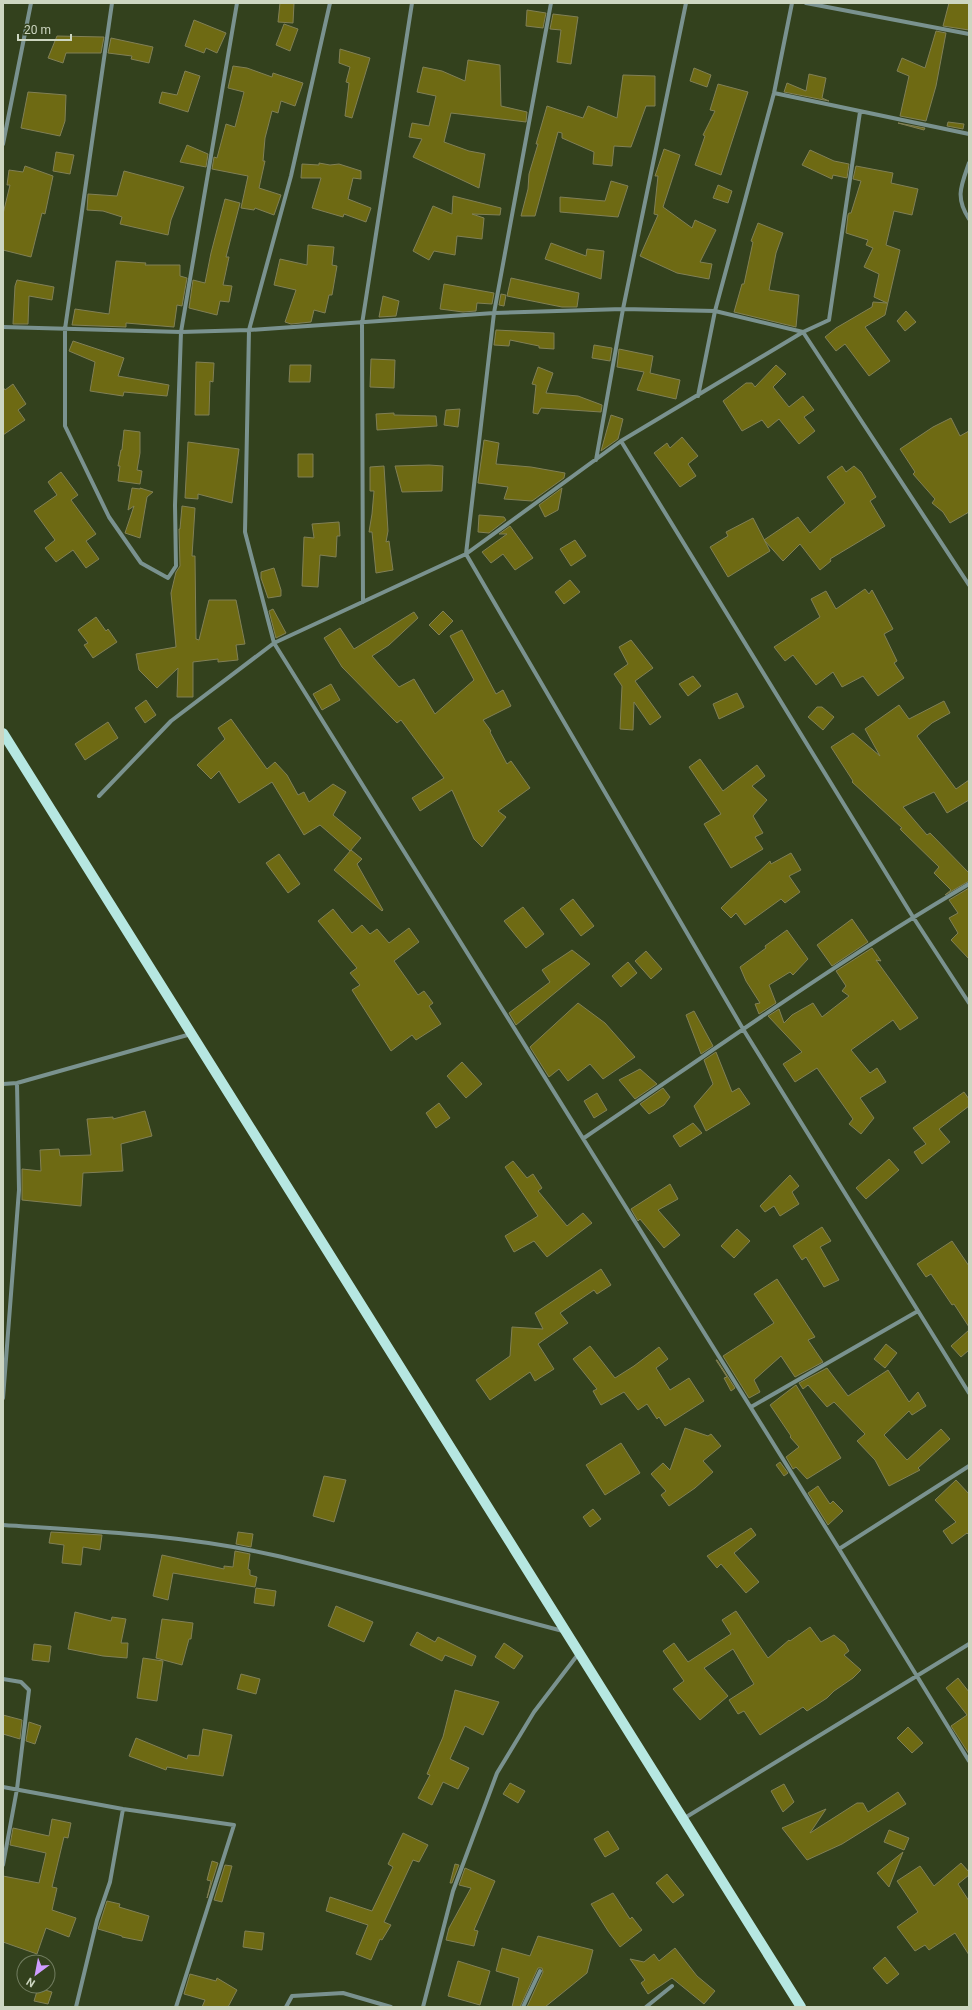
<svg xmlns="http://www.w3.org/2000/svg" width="972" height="2010" viewBox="0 0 972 2010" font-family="Roboto,sans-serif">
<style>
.building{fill:#6e6a13;stroke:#818056}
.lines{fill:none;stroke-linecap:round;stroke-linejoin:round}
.street{stroke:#7a928f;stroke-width:4}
.primary{stroke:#b6e7e1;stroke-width:10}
</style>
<rect width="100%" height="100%" fill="#33411d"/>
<!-- building -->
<path class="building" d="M280,3H294L293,23L278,22Z
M949,3H969V30L943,26Z
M527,10L546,13L543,28L526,26Z
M553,14L578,17L571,64L557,62L561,30L550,29Z
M194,20L226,33L217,53L206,48L204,53L185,46Z
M284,24L298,29L290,51L276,45Z
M936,31L946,33L936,86L926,121L900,116L909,76L897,71L902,58L925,68Z
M57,36L104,37L101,53H66L63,63L48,58Z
M111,38L153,47L149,63L131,59L132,56L108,53Z
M340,49L370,58L352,118L345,116L349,83L346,82L350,67L339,63Z
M468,60L500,65L501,106L527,112L526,122L451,113L444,142L469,151L485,154L479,188L413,157L422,139L409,137L412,123L429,126L436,96L417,92L423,67L442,71L465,81Z
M233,66L247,68L272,77L273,73L303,83L295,106L281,101L278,113L272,111L265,138L263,161H265L259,188L281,195L274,215L255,208L254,210L241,208L248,176L212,169L214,157L217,158L226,124L235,127L244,92L228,88Z
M694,68L711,75L707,87L690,81Z
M185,71L200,76L188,112L159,103L162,92L177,95Z
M809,74L826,78L822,98L829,101L784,92L787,83L806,91Z
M623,75L655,76V106H646L631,147L614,146L612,166L593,164L594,152L562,138V133L558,132L535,216H521L528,189L529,174L538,144H536L547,106L583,118L588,106L617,118Z
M718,84L748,92L721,175L695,165L705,136L703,135L715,111L710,110Z
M28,92L66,95L65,121L60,136L21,128Z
M948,122L964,124L963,129L947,126Z
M898,123L925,128L924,130Z
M187,145L208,154L206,167L180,162Z
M664,149L680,155L663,207L692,228L695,220L716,230L700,262L712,264L709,279L677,273L640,256L658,215L654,214L658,176H655Z
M810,150L834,161L849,164L847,178L833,175L832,179L802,165Z
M56,152L74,155L70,174L53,171Z
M319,163L330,165L339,164L361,171V179L353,178L348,199L371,208L366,222L344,214L343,217L312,208L321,178H301L302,164L319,165Z
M25,166L53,176L45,214L42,213L31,257L3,250V214L10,185H7L9,170L23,172Z
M856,166L893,173L891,183L918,189L912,215L894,211L886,245L900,250L885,315L865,327L890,361L869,376L845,344L836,351L825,337L836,328L872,307L873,302L887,303L874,297L879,274L864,267L873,248L866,245L868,240L846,233L848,215L849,213H851L861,181L853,179Z
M124,171L184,187L171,220L168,235L120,224L122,217L103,211L87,210L88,194L117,196Z
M611,181L628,186L618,217L560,212V197L605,201Z
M718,185L732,191L728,203L713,198Z
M453,196L501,208L500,215L472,214L484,218L482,239L457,236L455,255L434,251L429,260L413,251L433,206L452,214Z
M225,199L240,203L226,257H229L223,285L232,286L229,302L220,301L217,315L189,308L193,280L205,283L211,253Z
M758,223L783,233L776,253L769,290L799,295L796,327L734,312L742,284H744L753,242L751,241Z
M551,243L586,256L587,249L604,251L601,279L545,259Z
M308,245L334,247L332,265L337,266L332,295H329L325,313L314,310L311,322L291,324L285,322L296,290L274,285L280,259L307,265Z
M116,261L146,263L145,265H180V276L187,278L182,306L177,305L174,327L126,323V327L72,325L75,309L109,314Z
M511,278L579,293L577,307H562L507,296Z
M17,280L54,287L52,300L29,296L28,324H13L15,286Z
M444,284L494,293L492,304L477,303L476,311L463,312L440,309Z
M501,294L506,295L504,306L499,305Z
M383,296L399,301L396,316L379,317Z
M906,311L916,322L905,331L897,321Z
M496,330L554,333V349L539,348V346L510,340L509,346L494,345Z
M73,341L124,358L118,376L169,385L167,396L124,392L123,396L90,391L95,362L69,351Z
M594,345L612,348L610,361L592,358Z
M619,349L653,356L650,373L680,380L676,399L637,390L644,372L617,367Z
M371,359L395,360L394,388L370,387Z
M196,362L214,363L213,382L210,381L209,415H195Z
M290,365H311L310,382H289Z
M776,365L786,374L773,387L789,407L803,396L814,410L804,417L815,431L799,444L779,419L768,428L762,420L742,431L723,401L746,383H752L755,387Z
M538,367L553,373L546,393L578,396L602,405L601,412L541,408L538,414L533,413L536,385L532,384Z
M13,384L26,404L18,410L25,420L3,435V387L5,390Z
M460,409L458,427L444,425L446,410Z
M394,413V415L436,416L437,426L377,430L376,414Z
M611,415L623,419L618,439L601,451Z
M951,418L960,436L969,431V512L950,523L943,512L932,503L935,499L913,474L915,472L900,449L933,427Z
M124,430L140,432V453L137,470L142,471L140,484L118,481L120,466H118L121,450H122Z
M682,437L698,456L688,464L696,476L680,487L654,453L667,443L670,448Z
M484,440L499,443L496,464L531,467L565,473L564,478L532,501L504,499L508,487L478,483Z
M188,442L239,449L232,503L198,494V499L185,498Z
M298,454H313V477H298Z
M429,465L443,466L442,491L402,492L395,466Z
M384,466L388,531L386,542L389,541L393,570L376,573L372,532H369L372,514L374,491H370V467Z
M842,466L846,472L854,466L861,472L876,497L870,501L885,526L830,559L831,561L820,570L800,544L783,561L764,540L798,517L810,533L845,503L827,477Z
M61,472L78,495L71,500L96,534L86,541L99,559L86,568L73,550L56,562L45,548L55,540L34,511L57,495L48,482Z
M132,488L140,489V488L153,492L147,497L140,538L125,533L134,506L128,510Z
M562,488L558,510L545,517L539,505Z
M182,506L195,508L192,556H195L196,639L199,640L209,600H236L245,644L236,645L238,660L218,662V659L193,662V697H177L178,668L157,688L139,670L136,654L176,647L171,593L176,572L180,566L179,529H180Z
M479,515L504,517L506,520L489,533L478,532Z
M753,518L770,551L728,577L710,547L728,536L726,532Z
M339,522L340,536H337L336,557L320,555L318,587L302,586L304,537L314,538L312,524Z
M510,526L533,558L515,570L503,554L491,563L482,552L507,534H499Z
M575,540L586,556L571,566L560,549Z
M274,568L281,590V596L268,598L261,578V572Z
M570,580L580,592L564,604L555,592Z
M865,589L869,594L872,590L893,629L884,634L897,661L894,663L904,678L878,696L863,676L842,687L833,672L816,685L793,655L785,661L774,647L820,617L811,599L826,591L836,609Z
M273,609L286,633L276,638L269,611Z
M443,611L453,621L439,635L429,625Z
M414,612L418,618L389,645L372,656L399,687L414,679L435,714L474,680L450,636L462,630L496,694L503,690L511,706L483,720L491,731L490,732L507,764L511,761L530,788L498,811L506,817L482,847L474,839L452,790L420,811L412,798L444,778L401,720L397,723L342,667L324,638L340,628L354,649Z
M96,617L106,631L108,629L117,642L93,658L84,645L88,643L78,630Z
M631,640L653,668L635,681L661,717L650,725L634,702L633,730L620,729L622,686L614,674L628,664L619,647Z
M693,676L701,686L688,696L679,684Z
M331,684L340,700L322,710L313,694Z
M737,693L744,707L719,719L713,704Z
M146,700L156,715L145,723L135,708Z
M944,701L950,713L932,723L917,736L956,789L969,780V800L947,813L934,792L903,807L927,835L930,833L969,873V881L945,895L951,890L934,873L939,867L900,829L902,828L852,782L853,781L831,747L853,733L880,756L865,729L899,705L909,719Z
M817,707H822L834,717L823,730L808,717Z
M231,719L267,769L275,762L287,775L298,795L304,792L309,802L333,784L346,792L333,815L361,838L350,851L320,825L304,835L272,782L239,803L219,771L211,779L197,765L225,739L218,728Z
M108,722L118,738L85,760L75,744Z
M700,759L723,791L757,765L765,776L752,786L767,800L753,816L763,833L755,837L763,849L731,868L704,824L721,814L689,767Z
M351,850L362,859L357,864L383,910L382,911L334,870Z
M791,853L801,870L789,876L800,892L785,903L781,899L745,925L736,913L731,918L721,908L770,861L771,864Z
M279,854L300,884L288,893L266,863Z
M969,888V959L951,940L958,933L949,918L958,913L949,900Z
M573,899L594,926L581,936L560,909Z
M523,907L544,934L526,948L504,921Z
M333,909L352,933L362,925L370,934L377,929L389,943L409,928L419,942L394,961L418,995L424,991L433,1003L429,1006L441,1024L416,1040L412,1035L391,1051L352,990L360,985L350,973L357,968L318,921Z
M852,919L868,942L832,966L817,945Z
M787,930L808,959L793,975L790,972L769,985L776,1003L759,1014L755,1004L760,1003L746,981L740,967L766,948L765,946Z
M872,948L881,961L876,960L918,1018L900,1030L893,1020L851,1050L870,1073L877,1068L886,1082L860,1098L874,1118L861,1134L849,1124L853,1119L817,1068L795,1082L783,1064L802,1052L768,1016L779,1009L784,1023L792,1015L813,1003L822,1017L849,996L842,991L846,986L836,971Z
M572,950L590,964L516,1025L509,1013L550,982L542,970Z
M646,951L662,969L651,979L635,961Z
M628,962L637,973L621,987L612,976Z
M578,1003L605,1023L635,1057L603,1079L590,1064L568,1081L559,1069L549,1077L530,1047Z
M694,1011L713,1046L701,1054L686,1015Z
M716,1052L732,1092L739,1088L750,1104L706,1131L694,1106L713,1084L704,1060Z
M462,1062L482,1084L466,1098L447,1076Z
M640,1069L657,1084L635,1099L619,1080Z
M663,1088L670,1097L664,1105L649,1114L640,1104Z
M964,1092L969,1099V1106L939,1129L950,1142L922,1164L914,1152L926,1144L913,1128Z
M597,1093L607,1110L594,1118L584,1101Z
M439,1103L450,1118L436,1128L426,1113Z
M145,1111L152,1136L121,1144L123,1171L83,1173L81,1206L22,1200V1169L41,1171L40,1150L59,1149L60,1156L91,1155L87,1119L113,1117V1119Z
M693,1123L702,1133L680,1147L673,1136Z
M889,1159L899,1170L866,1199L856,1188Z
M513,1161L527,1178L533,1174L542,1188L538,1191L567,1226L583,1213L592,1223L547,1257L534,1241L514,1252L505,1236L538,1216L505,1167Z
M790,1175L799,1186L792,1192L799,1204L780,1216L774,1206L765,1212L760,1206Z
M670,1184L678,1199L658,1210L680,1235L664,1248L640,1219L638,1221L631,1209Z
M822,1227L831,1241L820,1247L839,1280L824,1287L806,1257L802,1260L793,1246Z
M737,1229L750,1241L734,1258L721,1246Z
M952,1241L969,1266V1327L954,1304L952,1305L931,1274L926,1277L917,1264Z
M601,1269L611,1285L597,1294L594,1290L560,1313L568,1323L538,1344L554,1369L535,1381L530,1372L490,1400L476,1380L510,1356L512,1327L543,1329L535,1313Z
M777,1279L815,1337L808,1340L823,1362L795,1377L781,1356L754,1380L760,1392L749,1398L723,1356L774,1323L754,1294Z
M969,1330V1350L961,1357L951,1346Z
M886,1344L897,1353L885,1368L874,1359Z
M590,1346L615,1378L634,1366L659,1347L668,1359L656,1368L670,1390L689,1378L704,1401L665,1426L659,1417L657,1419L647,1404L638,1410L624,1392L601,1405L593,1391L597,1389L573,1359Z
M716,1360H717L735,1388L731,1391L724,1378L727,1377Z
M827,1368L848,1396L888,1370L909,1402L918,1392L926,1406L912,1415L909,1411L884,1435L907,1460L941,1429L950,1439L918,1468L920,1470L889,1486L875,1460L857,1441L865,1434L834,1402L827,1407L808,1385L803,1389L799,1383Z
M796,1385L841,1458L807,1479L796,1467L793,1469L786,1457L799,1447L790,1437L791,1436L770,1405Z
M685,1428L708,1436L711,1434L721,1446L703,1461L713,1472L695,1488L669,1506L661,1495L666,1491L651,1474L663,1463L670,1470Z
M621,1443L640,1473L605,1495L586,1465Z
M780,1462L788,1473L784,1476L776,1465Z
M324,1476L346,1480L334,1522L313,1516Z
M956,1480L969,1494V1535L967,1533L952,1544L943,1531L956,1522L935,1500Z
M818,1486L830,1504L833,1501L843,1511L828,1525L808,1493Z
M593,1509L601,1519L590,1527L583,1517Z
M751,1528L756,1535L734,1553L759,1582L746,1593L721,1564L717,1568L707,1556Z
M51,1532L102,1535L100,1550L83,1547L81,1565L62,1563L64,1545L49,1543Z
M238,1532L253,1534L251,1547L236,1544Z
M235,1551L250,1554L248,1569L250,1570V1575L257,1577L255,1587L173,1573L168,1600L153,1596L162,1555L224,1569V1566L233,1567Z
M256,1588L276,1591L274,1606L254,1603Z
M336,1606L373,1622L364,1642L328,1626Z
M736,1611L768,1658L789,1640L790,1641L810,1627L821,1642L834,1635L845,1644L849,1651L844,1655L861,1670L853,1678L834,1691L827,1698L807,1711L803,1707L760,1735L744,1711L738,1714L729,1700L754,1684L733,1649L704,1668L728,1696L700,1720L673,1689L684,1681L663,1651L674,1643L688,1662L731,1634L722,1620Z
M75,1612L111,1621L112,1617L126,1619L121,1643H128L127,1658L103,1656L68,1649Z
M162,1619L193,1623L191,1639H189L182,1665L156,1658Z
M417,1632L435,1642L438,1637L476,1656L472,1666L445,1655L442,1661L410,1645Z
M504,1643L523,1656L514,1669L495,1657Z
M34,1644L51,1646L49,1662L32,1660Z
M143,1658L163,1661L157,1701L137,1698Z
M241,1674L260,1679L256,1694L237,1689Z
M958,1678L969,1692V1754L951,1726L967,1715L946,1688Z
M455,1690L499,1702L483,1735L465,1726L450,1759L469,1768L458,1789L443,1782L432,1805L418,1798L430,1775L427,1774L443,1737Z
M3,1715L22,1720L20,1739L3,1734Z
M29,1722L41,1726L35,1744L26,1741Z
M908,1727L923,1743L912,1753L897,1738Z
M203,1729L232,1735L223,1776L167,1767L166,1770L129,1756L136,1738L187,1759L188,1755L199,1756Z
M510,1783L525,1791L518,1803L503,1794Z
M784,1784L794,1802L783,1812L771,1791Z
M898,1792L906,1804L842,1844L807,1860L782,1828L826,1809L810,1833L857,1803H863L868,1812Z
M52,1819L71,1823L68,1838L64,1837L52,1887L57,1888L52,1910L76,1918L69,1937L46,1928L37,1954L3,1942V1876L39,1883L46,1853L10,1845L13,1828L49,1836Z
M889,1830L909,1838L904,1850L884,1842Z
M608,1831L619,1849L605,1857L594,1839Z
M403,1833L428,1845L419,1862L413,1860L384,1922L391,1925L382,1940L380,1939L371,1960L356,1954L368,1925L326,1911L330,1897L372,1911L393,1867L388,1864Z
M903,1852L889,1887L877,1873Z
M212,1861L218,1863L207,1898L211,1881L207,1880Z
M961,1863L969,1872V1875L958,1884L969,1901V1955L955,1933L929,1950L925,1945L915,1951L897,1927L918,1912L897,1881L920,1866L934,1886Z
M455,1864L459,1865L452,1883H450Z
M225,1865L232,1866L222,1902L214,1900Z
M465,1868L495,1881L474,1930L478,1931L474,1946L446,1940L449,1928L471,1888L459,1885Z
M667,1874L684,1895L673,1903L656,1883Z
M613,1893L630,1919L632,1917L642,1930L620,1947L608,1931L591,1904Z
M107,1901L120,1904L119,1907L149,1916L142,1941L122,1937V1936L98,1929Z
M245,1931L264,1933L262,1950L243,1947Z
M538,1936L593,1950L587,1973L545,2007H527L543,1972L542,1968H538L520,2007H512L519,1978L496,1971L502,1948L530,1956Z
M675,1948L697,1976L715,1991L704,2004L672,1978L648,1994L641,1983L645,1980L630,1959L644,1962L654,1954L659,1961Z
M885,1957L899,1974L887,1984L873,1968Z
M458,1961L490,1971L480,2005L448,1996Z
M190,1974L216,1981L217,1978L237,1990L228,2007H202L205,2000L184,1994Z
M38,1988L52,1992L48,2004L34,2001Z"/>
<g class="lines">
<!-- street -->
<path class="street" d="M112,3L65,329V426L109,517L141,563L168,578L176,566L175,505L181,332L237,3
M330,3L291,176L249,330L245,532L274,643L839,1549L969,1761
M551,3L494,313L466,554L743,1029L969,1393
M806,3L969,34
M774,93L969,134
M3,144L31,3
M969,163C961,186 955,197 969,219
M3,327L181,332L249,330L494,313L623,309L715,311L803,332L969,585
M698,396L715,311L774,93L792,3
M621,441L913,917L969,1003
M596,460L623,309L686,3
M363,602L362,324L412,3
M99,796L171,721L274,643L466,554L621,441L803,332L829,320L860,112
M3,1084L17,1083L191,1034
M584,1138C711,1052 836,962 969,884
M3,1398L19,1190L17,1083
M751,1407L918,1311
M3,1525C93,1531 185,1535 273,1555C370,1577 467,1606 563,1631
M839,1549L969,1466
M3,1679L21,1682L29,1690L17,1789L3,1865
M3,1787L123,1809L234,1825L176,2007
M683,1819L969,1644
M76,2007L97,1920L110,1882L123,1809
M286,2007L292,1996L343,1993L391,2007
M423,2007L453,1891L497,1773L534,1712L579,1653
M523,2007L540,1971
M646,2007L672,1986"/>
<!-- primary -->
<path class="primary" d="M3,733L801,2007"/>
</g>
<!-- border -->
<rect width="972" height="2010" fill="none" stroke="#cdd6c1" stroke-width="8"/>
<!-- north arrow -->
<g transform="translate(36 1974) rotate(212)"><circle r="19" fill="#33411d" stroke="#717d5f"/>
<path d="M0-3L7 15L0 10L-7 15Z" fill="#d09dff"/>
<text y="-6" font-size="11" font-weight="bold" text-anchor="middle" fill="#cdd6c1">N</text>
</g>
<!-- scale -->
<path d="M18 34v6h53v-6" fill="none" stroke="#cdd6c1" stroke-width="2"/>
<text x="24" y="34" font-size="12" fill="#cdd6c1" stroke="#33411d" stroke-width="3" paint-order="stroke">20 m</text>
</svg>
